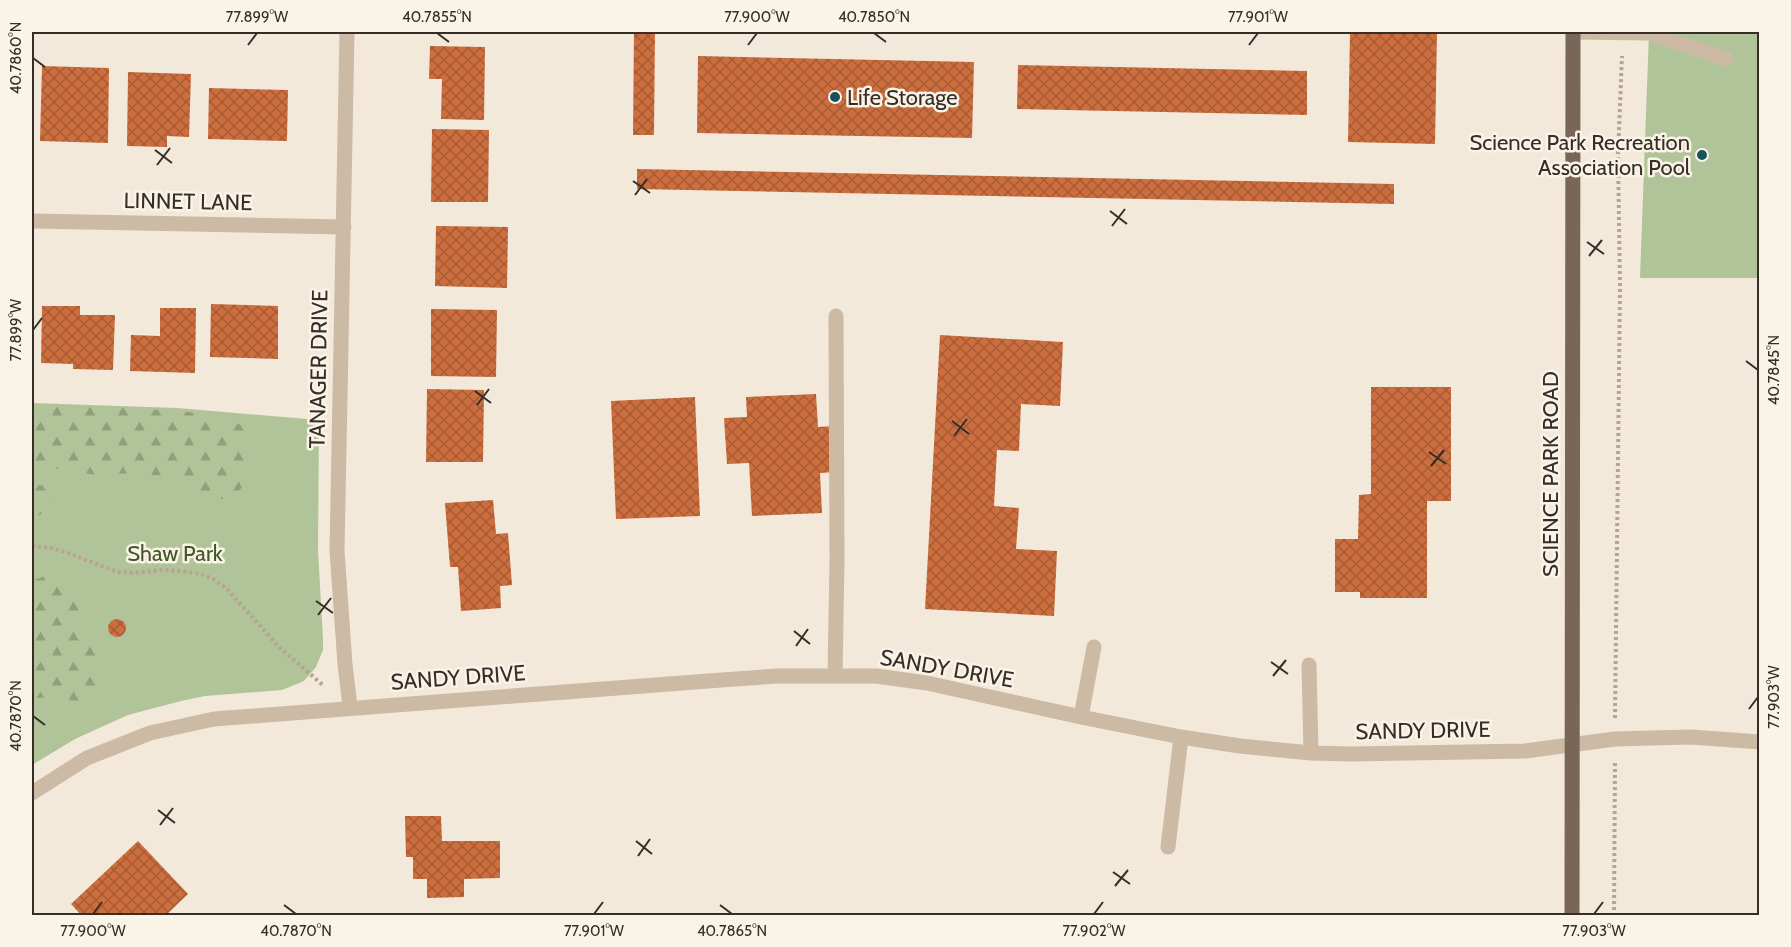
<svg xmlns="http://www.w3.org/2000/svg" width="1791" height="947" viewBox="0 0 1791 947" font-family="Cabin,sans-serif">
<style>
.green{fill:#b1c399}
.forest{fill:url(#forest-firs)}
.building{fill:url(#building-cross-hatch)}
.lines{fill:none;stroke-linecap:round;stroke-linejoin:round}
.path{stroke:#b8a48f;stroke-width:4;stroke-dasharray:3 3;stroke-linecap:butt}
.minor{stroke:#ccbaa5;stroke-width:15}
.major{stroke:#7a6657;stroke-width:15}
.ticks{fill:none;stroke:#372d27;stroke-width:2}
.poi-dot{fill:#1a515b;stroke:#faf3e7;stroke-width:2}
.labels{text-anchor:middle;stroke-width:5;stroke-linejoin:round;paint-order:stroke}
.poi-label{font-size:22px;fill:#372d27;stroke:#faf3e7;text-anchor:start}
.street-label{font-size:22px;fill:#372d27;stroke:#faf3e7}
.park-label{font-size:22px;fill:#425729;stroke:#faf3e7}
.neatline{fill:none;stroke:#372d27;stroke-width:2}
.ticks-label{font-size:15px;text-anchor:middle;fill:#372d27}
</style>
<defs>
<pattern id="forest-firs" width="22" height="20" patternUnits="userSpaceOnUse" patternTransform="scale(1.5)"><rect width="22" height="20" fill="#b1c399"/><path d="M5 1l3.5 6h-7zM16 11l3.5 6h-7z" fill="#919f7d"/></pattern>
<pattern id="building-cross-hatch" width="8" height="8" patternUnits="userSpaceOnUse" patternTransform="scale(1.5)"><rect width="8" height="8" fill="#cd6e3e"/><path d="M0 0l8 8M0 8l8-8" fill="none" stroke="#a75b34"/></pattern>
</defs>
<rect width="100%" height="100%" fill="#f3e9da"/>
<!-- green -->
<path class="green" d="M1649,32H1759V278H1640Z
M32,403L177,408L319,420L318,551L323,639V650L316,667L304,681L282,690L205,696L181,701L128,715L75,739L32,765Z"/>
<!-- forest -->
<path class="forest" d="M79,406L182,411L229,418L244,427C249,447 255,481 234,495C229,498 222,499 216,500L164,476L135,473L96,475L60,469L32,467V408Z
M32,484L46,486L55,501L43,513L32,519Z
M44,576C50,576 72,588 76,593C84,603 84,619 86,632C91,650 120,690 91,702C81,705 69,699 59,698C50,697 40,698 32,698V577L38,579Z"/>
<!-- building -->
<path class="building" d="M634,32H655L654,135H633Z
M1350,32H1437L1435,144L1348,142Z
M430,46L485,47L484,120L441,119L442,79H429Z
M698,56L974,62L972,138L697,133Z
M1018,65L1307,71V115L1017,109Z
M42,66L109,68L108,143L40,141Z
M128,72L191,74L189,137L167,136V147L127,146Z
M209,88L288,90L287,141L208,139Z
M432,129L489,130L488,202H431Z
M637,169L1394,184V204L637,189Z
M436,226L508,227L507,288L435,286Z
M211,304L278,306V359L210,357Z
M42,306H80V315H115L113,370L73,369V364L41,363Z
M160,308H196L195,373L130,371L131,335L160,336Z
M431,309L497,310L496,377L431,376Z
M940,335L1063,342L1060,406L1021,404L1019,451L997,450L994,506L1019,508L1016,549L1057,551L1054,616L925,609Z
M1371,387H1451V501H1427V598H1360V592H1335V539H1358L1359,495L1371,494Z
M427,389L484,390L483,462H426Z
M816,394L818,427L834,426L836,472L820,473L822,513L752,516L749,463L727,464L724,418L747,417L746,397Z
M695,397L700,516L616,519L611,401Z
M493,500L496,534L508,533L512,585L500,586L501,608L461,611L458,567H450L445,503Z
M108 628a9 9 0 1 1 18 0a9 9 0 1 1-18 0Z
M405,816H441L442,841H500V878L464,879V897L427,898V879H413V857H406Z
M138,841L188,894L165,916H82L71,904Z"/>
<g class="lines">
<!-- path -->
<path class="path" d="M32,546L51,548L65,552L118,572L134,573L162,570L181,571L201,574L215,580L226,588L280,648L324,686
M1615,718L1620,287L1618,155L1622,56
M1614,916L1615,761"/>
<!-- minor -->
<path class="minor" d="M347,32L337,551L345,664L350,707
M1573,32L1649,33L1726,59
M32,221L344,227
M1309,665L1311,753
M835,676L837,560L836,316
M1081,717L1094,647
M32,793L87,758L150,733L214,719L708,681L777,676H876L927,683L1081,717L1181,737L1240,746L1311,753L1352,754L1525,751L1615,739L1691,737L1760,742
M1168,847L1181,737"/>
<!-- major -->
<path class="major" d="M1572,916L1573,32"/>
</g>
<!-- ticks -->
<path class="ticks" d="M437,33L449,42M874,33L886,42M248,45L257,33M748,45L757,33M1249,45L1258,33M33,58L45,67M155,150L172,163M157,165L170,148M633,181L650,193M635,195L647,179M1110,211L1127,224M1112,226L1125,209M1587,242L1604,254M1589,256L1602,240M33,330L42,318M1746,361L1758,370M475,391L491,403M477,405L489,389M952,421L969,434M954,436L967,419M1429,452L1446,464M1431,466L1444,450M316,601L333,613M318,615L331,598M794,631L810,644M796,646L808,629M1271,662L1288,674M1273,676L1286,660M1749,709L1758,697M33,716L45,725M158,810L175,823M160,825L173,808M636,841L652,854M638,856L650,839M1113,872L1130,884M1115,886L1128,870M284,905L296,914M720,905L732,914M93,914L102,902M594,914L603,902M1094,914L1103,902M1594,914L1603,902"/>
<!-- markers -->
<g class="poi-dot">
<circle cx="835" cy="97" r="6"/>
<circle cx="1702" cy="155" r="6"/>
</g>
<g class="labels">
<!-- poi labels -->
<g class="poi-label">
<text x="847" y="105">Life Storage</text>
<text x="1690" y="150" text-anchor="end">Science Park Recreation<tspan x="1690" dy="25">Association Pool</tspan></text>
</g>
<!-- street labels -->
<g class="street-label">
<text transform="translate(188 201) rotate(1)" y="8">LINNET LANE</text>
<text transform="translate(318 369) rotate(-89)" y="8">TANAGER DRIVE</text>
<text transform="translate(1550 474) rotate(-90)" y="8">SCIENCE PARK ROAD</text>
<text transform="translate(947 668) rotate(10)" y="8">SANDY DRIVE</text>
<text transform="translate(458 677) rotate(-4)" y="8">SANDY DRIVE</text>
<text transform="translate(1423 730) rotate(-1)" y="8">SANDY DRIVE</text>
</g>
<!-- park labels -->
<g class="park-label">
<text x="175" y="561">Shaw Park</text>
</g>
</g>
<!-- border -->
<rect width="1791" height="947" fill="none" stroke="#faf3e7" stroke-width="66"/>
<rect x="33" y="33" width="1725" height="881" class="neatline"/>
<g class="ticks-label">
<text x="257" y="22">77.899°W</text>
<text x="437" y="22">40.7855°N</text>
<text x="757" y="22">77.900°W</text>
<text x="874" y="22">40.7850°N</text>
<text x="1258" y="22">77.901°W</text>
<text transform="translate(16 58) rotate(-90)" y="5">40.7860°N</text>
<text transform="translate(16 330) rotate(-90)" y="5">77.899°W</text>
<text transform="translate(1774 370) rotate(-90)" y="5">40.7845°N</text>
<text transform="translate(1774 697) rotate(-90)" y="5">77.903°W</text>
<text transform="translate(16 716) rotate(-90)" y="5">40.7870°N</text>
<text x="93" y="936">77.900°W</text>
<text x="296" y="936">40.7870°N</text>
<text x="594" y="936">77.901°W</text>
<text x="732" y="936">40.7865°N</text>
<text x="1094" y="936">77.902°W</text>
<text x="1594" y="936">77.903°W</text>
</g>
</svg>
